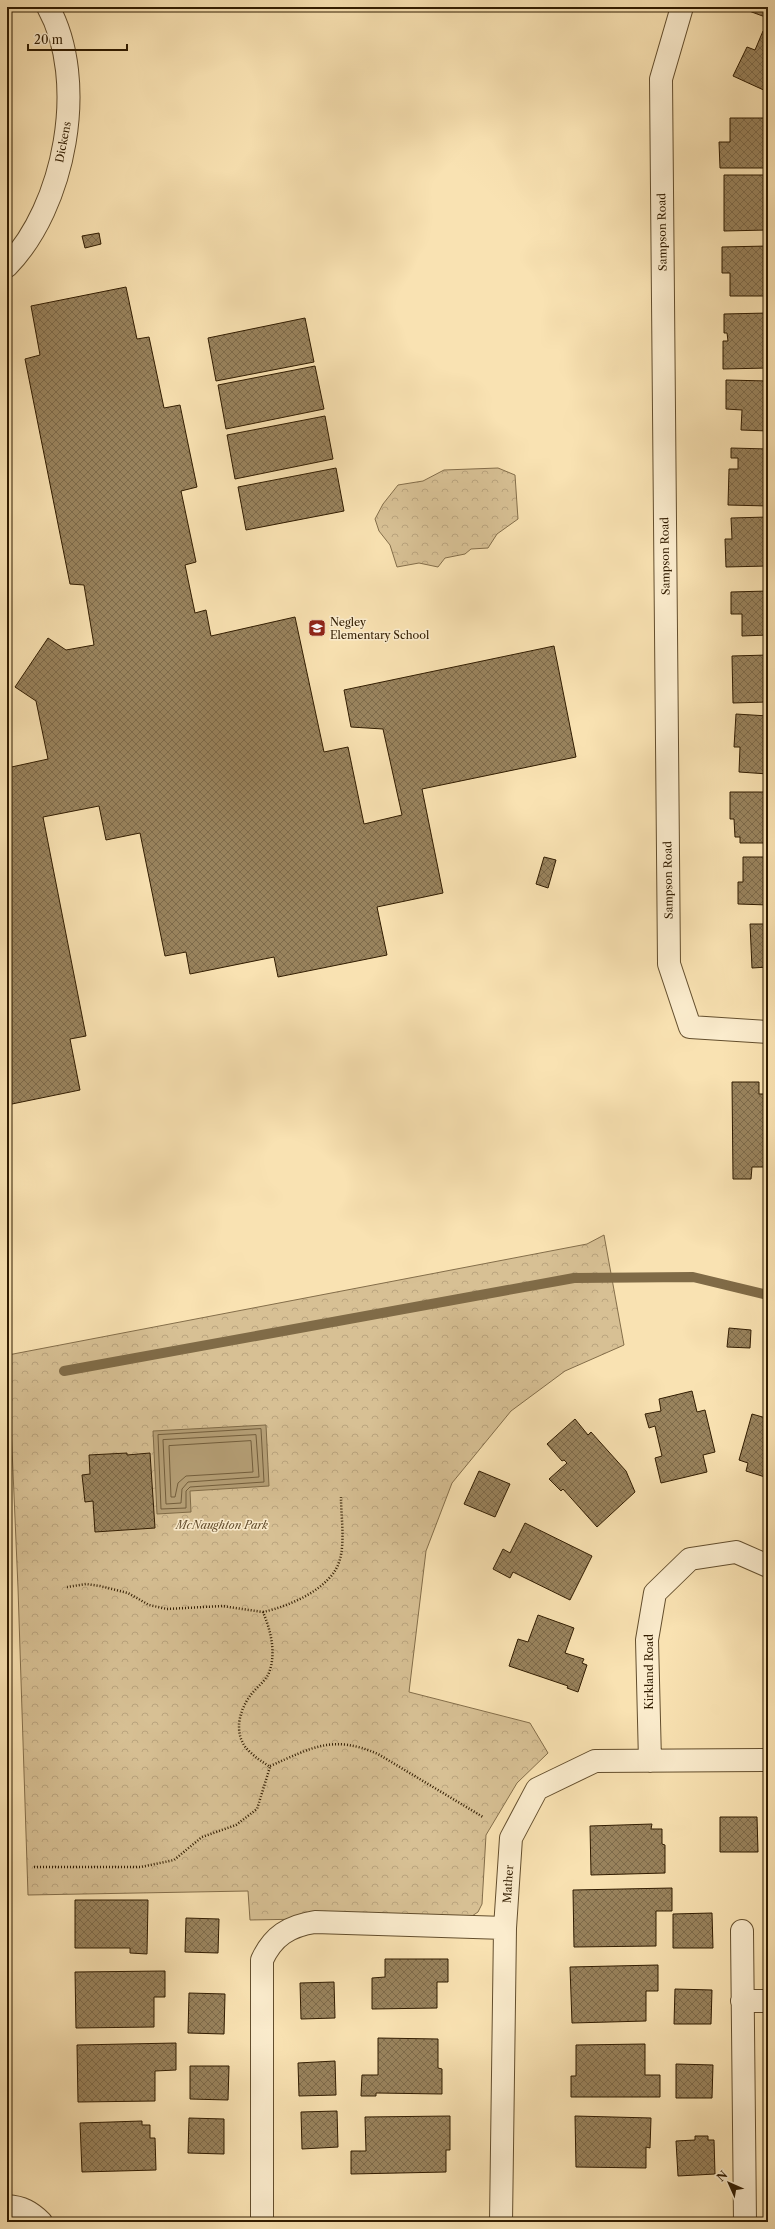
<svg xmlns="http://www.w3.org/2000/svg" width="775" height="2229" viewBox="0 0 775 2229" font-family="'Libre Caslon Text',serif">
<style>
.park{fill:url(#park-crowns);stroke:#846e4a}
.water{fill:#b59f76;stroke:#806b47}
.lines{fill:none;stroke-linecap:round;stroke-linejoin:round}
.shore{stroke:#735e3c;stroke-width:1}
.stream{stroke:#806b47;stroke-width:10}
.building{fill:url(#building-cross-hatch);stroke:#311c01}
.minor-casing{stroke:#634e2d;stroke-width:24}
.path{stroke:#311c01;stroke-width:2.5;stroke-dasharray:1 2;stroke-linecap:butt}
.minor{stroke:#fbeccd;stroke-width:22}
.labels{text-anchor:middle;stroke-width:3;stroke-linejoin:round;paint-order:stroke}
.street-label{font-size:11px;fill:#311c01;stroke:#fbeccd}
.poi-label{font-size:11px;fill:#311c01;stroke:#fbeccd;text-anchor:start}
.park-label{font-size:11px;font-style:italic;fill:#634d2d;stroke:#fbeccd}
</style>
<defs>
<pattern id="park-crowns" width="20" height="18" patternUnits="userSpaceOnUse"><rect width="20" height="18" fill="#d7c094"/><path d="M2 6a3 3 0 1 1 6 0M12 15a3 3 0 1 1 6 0" fill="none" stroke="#b9a47e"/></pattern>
<pattern id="building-cross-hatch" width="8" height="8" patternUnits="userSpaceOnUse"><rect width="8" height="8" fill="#99835d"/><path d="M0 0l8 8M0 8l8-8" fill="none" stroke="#7d6a4a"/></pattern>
</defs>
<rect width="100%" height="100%" fill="#f9e2b2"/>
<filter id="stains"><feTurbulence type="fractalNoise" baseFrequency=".005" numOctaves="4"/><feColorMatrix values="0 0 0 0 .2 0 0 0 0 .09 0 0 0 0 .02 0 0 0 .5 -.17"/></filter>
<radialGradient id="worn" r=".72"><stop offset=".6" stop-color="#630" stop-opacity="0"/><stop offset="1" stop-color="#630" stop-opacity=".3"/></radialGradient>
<!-- park -->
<path class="park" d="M498,468L515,475L518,519L497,534L488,548L471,549L465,554L445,558L438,567L419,563L397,567L390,545L379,531L375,519L383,504L398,485L423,481L444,470Z
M604,1235L624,1345L565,1371L511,1411L452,1483L426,1551L409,1692L530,1723L548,1753L517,1783L486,1835L482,1904L478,1912L472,1916L250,1920L248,1891L28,1895L18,1588L8,1355L587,1244Z"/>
<!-- water -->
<path class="water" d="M266,1425L269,1486L190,1491L191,1512L157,1514L153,1431Z"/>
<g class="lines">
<!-- shore -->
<path class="shore" d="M261,1429L264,1482L190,1487L186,1491V1508L161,1509L158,1435Z
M256,1435L259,1477L188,1482L182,1489L181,1503L166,1504L163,1440Z
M251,1441L253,1472L186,1476L178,1483L175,1497H171L169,1446Z"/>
<!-- stream -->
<path class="stream" d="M64,1371L574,1278L693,1277L768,1295"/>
</g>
<!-- building -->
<path class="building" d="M751,7H768V18L749,11Z
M763,31L768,33V92L733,76L747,47L755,50Z
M730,118H768V168H720L719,142H730Z
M724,175H768V230L724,231Z
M99,233L101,244L85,248L82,236Z
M768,246V296H730V273H722V247Z
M126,287L137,339L149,337L164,408L180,405L197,487L181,491L196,562L185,565L195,613L206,610L211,636L295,617L324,752L348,747L364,824L402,815L383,729L351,727L344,690L554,646L576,757L422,789L443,893L377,907L387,955L278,977L274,957L190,974L186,952L165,956L140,833L106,840L99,806L43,817L86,1036L70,1039L80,1090L7,1105V768L48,759L36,701L15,687L48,638L66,650L94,645L84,585L70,584L25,359L40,355L31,306Z
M768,313V368L723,369V341H728L727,333H724V314Z
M305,318L314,362L216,381L208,338Z
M315,366L324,409L226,429L218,385Z
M726,380L768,381V431L741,430L742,410L726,409Z
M325,416L333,459L235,479L227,435Z
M731,448L768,449V506L728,505L729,469H738V458H731Z
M336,468L344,511L246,530L238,487Z
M768,517V566L726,567L725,539H732L731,518Z
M768,591V635L742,636V614H731V592Z
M768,655V702L733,703L732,656Z
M736,714L768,716V774L739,772L740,747H734Z
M730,792H768V843H740V837H735L734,819H730Z
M544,857L556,860L548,888L536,884Z
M743,857H768V905L738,904V882H743Z
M750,924H768V967L752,968Z
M732,1082H759V1094H768V1167H752L751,1179H733Z
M729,1328L751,1330L750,1348L727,1347Z
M692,1391L697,1412L705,1410L715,1452L703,1455L707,1472L661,1483L655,1458L662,1456L655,1426L649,1428L645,1414L661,1411L659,1399Z
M768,1411V1478L746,1471L748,1463L739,1460L752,1414L766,1418Z
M575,1419L588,1435L591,1432L626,1471L635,1492L597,1527L563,1489L561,1491L549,1479L567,1463L564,1460L562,1461L547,1444Z
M127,1453V1455L150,1453L155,1528L95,1532L93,1501L85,1502L82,1475L90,1474L89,1455Z
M479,1471L510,1484L495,1517L464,1504Z
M525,1523L592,1556L570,1600L513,1572L510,1578L493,1569L503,1549L510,1553Z
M538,1615L574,1628L565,1653L584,1659L582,1663L587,1665L578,1692L567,1688L568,1686L509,1666L518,1639L528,1642Z
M720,1817H757L758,1852H720Z
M652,1824L651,1829H662V1844L665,1845V1873L591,1875L590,1826Z
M672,1888V1911H656V1946L574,1947L573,1890Z
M75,1900H148L147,1954L130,1953V1948H75Z
M712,1913L713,1948H673V1914Z
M186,1918L219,1919L218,1953L185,1952Z
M385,1959H448V1982H437V2008L372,2009V1978L385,1977Z
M658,1965V1991H646V2021L572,2023L570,1967Z
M165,1971V1997H154V2027L76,2028L75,1972Z
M334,1982L335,2018L301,2019L300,1983Z
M675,1989L712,1990L711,2024H674Z
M189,1993L225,1994L224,2034L188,2033Z
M378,2038L438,2039V2068L442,2069V2094L376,2093V2096H361L362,2075H378Z
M176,2043V2070L155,2071V2101L78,2102L77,2045Z
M645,2044V2075H660V2097H571V2076H576V2045Z
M335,2061L336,2095L299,2096L298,2063Z
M676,2064L713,2065L712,2098H676Z
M190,2066H229L228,2100L190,2099Z
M337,2111L338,2147L302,2149L301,2112Z
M450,2116V2150H446V2172L351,2174V2151H366L365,2117Z
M575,2116L651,2118L650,2148L646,2147V2168L576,2167Z
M189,2118L224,2119V2154L188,2153Z
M142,2121V2125H150V2138H155L156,2170L82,2172L80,2123Z
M695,2136H708V2140H714L715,2174L678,2176L676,2141L695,2140Z"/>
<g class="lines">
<defs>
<path id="minor" d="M682,7L661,79L669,964L690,1027L768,1032
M7,266C65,207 89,81 48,7
M650,1761L647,1640L655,1593L690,1559L736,1552L768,1566
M742,1931L745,2222
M742,2001H768
M7,2206C22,2207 31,2212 41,2222
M262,2222V1960C273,1936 289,1926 315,1922L505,1928
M501,2222L505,1928L511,1838L537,1789L595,1761L768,1760"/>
</defs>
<!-- minor casing -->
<use href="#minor" class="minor-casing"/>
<!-- path -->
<path class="path" d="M263,1612C290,1606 333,1588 340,1559C345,1540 341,1517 341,1497
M270,1766C312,1748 332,1734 378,1754L483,1817
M34,1867H141L174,1860L202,1837L236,1825L257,1809L270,1767C263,1762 256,1758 250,1752C233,1737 238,1712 250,1696C255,1689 263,1683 268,1675C277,1655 271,1631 263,1612L222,1606L167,1609L149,1605L128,1593L100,1586L86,1584L67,1587"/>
<!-- minor -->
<use href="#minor" class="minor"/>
</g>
<!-- icons -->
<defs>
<symbol id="school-square" viewBox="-11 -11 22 22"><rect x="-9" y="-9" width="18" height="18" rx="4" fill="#8f2418" stroke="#fbeccd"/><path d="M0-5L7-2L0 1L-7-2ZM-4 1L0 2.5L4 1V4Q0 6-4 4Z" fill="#fff"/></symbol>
</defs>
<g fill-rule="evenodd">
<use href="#school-square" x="307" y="618" width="20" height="20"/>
</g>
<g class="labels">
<!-- street labels -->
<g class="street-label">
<text transform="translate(63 142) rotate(-79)" y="4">Dickens</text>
<text transform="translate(662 232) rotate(-91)" y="4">Sampson Road</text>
<text transform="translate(665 556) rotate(-91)" y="4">Sampson Road</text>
<text transform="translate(668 880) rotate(-91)" y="4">Sampson Road</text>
<text transform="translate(649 1672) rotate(-90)" y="4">Kirkland Road</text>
<text transform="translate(508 1884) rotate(-86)" y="4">Mather</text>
</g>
<!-- poi labels -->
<g class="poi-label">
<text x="330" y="626">Negley<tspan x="330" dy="13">Elementary School</tspan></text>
</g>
<!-- park labels -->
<g class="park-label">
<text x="222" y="1529">McNaughton Park</text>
</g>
</g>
<!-- margin -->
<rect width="775" height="2229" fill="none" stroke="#f9e2b2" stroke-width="24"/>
<rect x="8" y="8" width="759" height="2213" fill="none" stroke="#311c01" stroke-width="2"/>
<rect x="12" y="12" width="751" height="2205" fill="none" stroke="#311c01"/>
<!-- north arrow -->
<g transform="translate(729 2183) rotate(315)" stroke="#fbeccd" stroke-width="3" paint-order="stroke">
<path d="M0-3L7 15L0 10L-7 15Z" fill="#311c01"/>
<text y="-6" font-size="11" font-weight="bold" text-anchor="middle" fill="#311c01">N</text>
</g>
<!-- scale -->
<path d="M28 44v6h99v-6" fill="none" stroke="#311c01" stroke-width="2"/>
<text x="34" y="44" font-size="12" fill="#311c01" stroke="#fbeccd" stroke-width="3" paint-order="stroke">20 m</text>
<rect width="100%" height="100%" filter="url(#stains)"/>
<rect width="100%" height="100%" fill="url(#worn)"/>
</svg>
